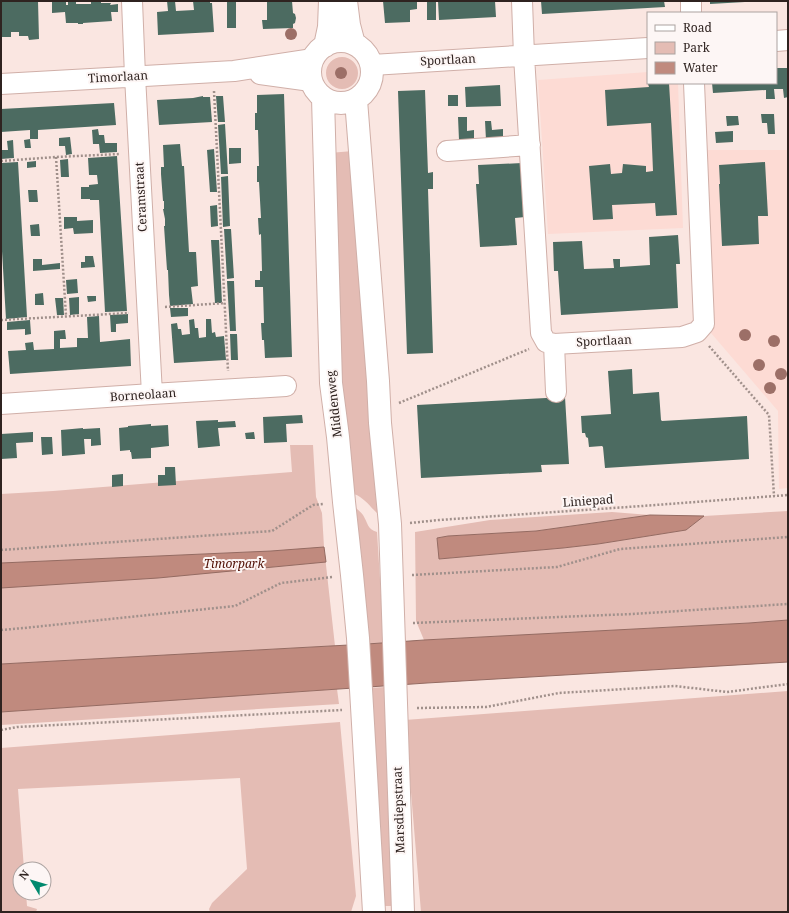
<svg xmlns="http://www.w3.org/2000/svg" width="789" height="913" viewBox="0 0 789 913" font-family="'Noto Serif',serif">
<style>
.built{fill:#fddbd4}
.green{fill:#e4bcb4}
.water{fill:#c08a7e;stroke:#946b62}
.building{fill:#4c6b61}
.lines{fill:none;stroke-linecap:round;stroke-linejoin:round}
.minor-casing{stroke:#d0afa8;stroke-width:22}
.major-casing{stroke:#d0afa8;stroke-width:24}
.path{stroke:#a0908b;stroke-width:2.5;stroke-dasharray:2 2;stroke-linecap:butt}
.minor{stroke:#fff;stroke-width:20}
.major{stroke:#fff;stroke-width:22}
.tree{fill:#9c6f67}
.labels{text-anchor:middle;stroke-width:4;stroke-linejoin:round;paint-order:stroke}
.street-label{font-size:12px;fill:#2f2320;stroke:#fdf6f5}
.park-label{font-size:12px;font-style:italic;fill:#500e03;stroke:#fdf6f5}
</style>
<rect width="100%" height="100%" fill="#fae6e1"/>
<!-- built -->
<path class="built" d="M648,72V83H678L683,228L548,234L538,80Z
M707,150H788V488L779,489L778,411L711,333Z"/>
<!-- green -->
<path class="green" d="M326 73a16 16 0 1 1 32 0a16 16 0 1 1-32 0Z
M353,151L371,419L375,484L378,514C370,507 365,498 354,494L347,432L339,338L329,153Z
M290,445H313L316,497L322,513L324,547L335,646L1,664V494L53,491L292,472Z
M356,508C358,510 361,512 363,515C368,523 367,529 377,532L384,643L367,644L362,562Z
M788,511V620L749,623L424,640L416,621L415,532L490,520L612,512L650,515L536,531L448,536L437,538L440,559L563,548L598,544L686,530L704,516Z
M385,687L395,906H380L369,688Z
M337,689L339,704L1,725V712Z
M788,691V912H421L405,720Z
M340,722L356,896L351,912H210L209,909L212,903L247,869L240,778L18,789L24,869H20V893H26L27,906L37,909L36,912H1V748Z"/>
<!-- water -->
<path class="water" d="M650,515L704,516L686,530L598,544L563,548L439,559L437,538L448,536L536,531Z
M324,547L326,562L158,578L1,588V563L271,551Z
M788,620V662L427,683L1,712V664L367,644L424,640L749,623Z"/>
<!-- building -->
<path class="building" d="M1,1H38L39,39L29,40L28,36H19V32H11V37H1Z
M52,1H66V5H68V1H76V4H91V1H101V3H111L110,5L118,4V12H111L112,21L83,23V24H78V23H66L65,12L52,13Z
M167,1H175L176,11L194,10L193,1H210V3H212L214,32L158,35L157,12L168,11Z
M227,1H236V28H227Z
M267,1H292L293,13L295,14L296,18L295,23L293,24V28L263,29L262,20H267Z
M383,1H417V9L410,10V22L385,23Z
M427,1H436V20H427Z
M438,1H495L496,17L439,20Z
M541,1H664L665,7L542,14Z
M710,1H745V2L710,4Z
M776,68H788V97L784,98L783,89H774L775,99H766V90L713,93L712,83H776Z
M669,83L677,215L656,216L655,203L612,205L613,219L593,220L589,166L610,164L611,174L622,173L623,164L646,166V172L653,171L651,123L607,126L605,90L649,87L648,84Z
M500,85L501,106L466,107L465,87Z
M425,90L428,173L433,172V189H428L433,353L407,354L398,91Z
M284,94L292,357L265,358L264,340H262L261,323H264L263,287H255V280H260V271H262L261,234L259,235L258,218H261L259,182H257V166H259L258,130H255V113H257V95Z
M448,95H458V106H448Z
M203,96V97H210L212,122L159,125L157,100L193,98Z
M216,96H223L225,122H218Z
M114,103L116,125L38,130V139H30V130L1,132V109Z
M761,114H774L775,134H768L767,123H762Z
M726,116H738L739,125L727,126Z
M458,117H467V131L474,130V144L459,140Z
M485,121H491L492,130L503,129V139L486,140Z
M225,124L228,174H221L218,125Z
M98,129L99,135H104L105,143H117V152L100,153L99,144H93L92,130Z
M733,131V142L716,143L715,132Z
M70,137L72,154L66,155L65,146H59V138Z
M30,139L31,148H25L24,140Z
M13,140L14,158L1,159V150H8L7,141Z
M180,144L182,166H184L189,252H196L198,286L191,287L193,304L170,306L169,295L168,270H167L164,226H165V219L163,209H164V201H163L161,174V167H164L163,145Z
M229,148H241V163L229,164Z
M214,149L217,192H210L207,150Z
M117,156L127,311L105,312L99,200H90V199H81V187H89V185L98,184L97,175H89L88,158Z
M68,159L69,177H61L60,160Z
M36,161V167L27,168V162Z
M18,162L27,317L6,319L1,234V163Z
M765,162L768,216H758L759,244L722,246L719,184H720L719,165Z
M522,163L525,217L515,218L517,245L480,247L476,184H479L478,165Z
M228,176L230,226L223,227L221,177Z
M28,190H37L38,202H29Z
M217,205L218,226L211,227L210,206Z
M64,217H77V221L93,220V233L74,234L73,228L64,229Z
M39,224L40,236H31L30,225Z
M224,229H231L234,278L227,279Z
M678,235L680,264H676L678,308L561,315L558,271H554L553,242L582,241L584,269L614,268L613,259H620V267L650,265L649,237Z
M211,240H219L222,303H215Z
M85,256H93L95,267L81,268V262H85Z
M33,259H42V265L60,263V269L33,271Z
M77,279L78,293L67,294L66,280Z
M227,281H234L236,331H230Z
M43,293L44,305H35V294Z
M87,296H96V301L88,302Z
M79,297V314L70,315L69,298Z
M55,298H63L64,315H57Z
M170,308H188V316L171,317Z
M128,314V323L116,324V332H111L110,315Z
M99,316L100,342L130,339L131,366L10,374L8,351L26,350L25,343L33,342L34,350L54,349V331L65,330L66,339H60V348L77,347V338H88L87,317Z
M194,319L195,328H198L199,338L206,337V319H211L212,333L215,332L216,337L224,336L226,360L174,363L171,324L177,323L178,329H181L182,335L190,334L189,320Z
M30,320L31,334L25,335V329L7,330V322Z
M230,334H237L238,360H231Z
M632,369L633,394L659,392L661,420L662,421L747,416L749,459L605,468L603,447L602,446L589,447L588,438L586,437L585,433H582L581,416L611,414L608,371Z
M565,397L569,464L541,465L542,472L421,478L417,405Z
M302,415L303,423L286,424L287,442L264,443L263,417Z
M218,420V422L235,421L236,427L218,428L220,446L198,448L196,421Z
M151,424V426L168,425L169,446L151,448V458L132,459L131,452H130V450L120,451L119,428L128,427V426Z
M83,428V429L100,428L101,445L91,446V439H84L85,454L62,456L61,430Z
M33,432V442L16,443L17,458L1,459V434Z
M254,432L255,439H246L245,433Z
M41,437H52L53,454L42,455Z
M165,467H175L176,485L158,486V475H165Z
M123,474V486L112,487V475Z"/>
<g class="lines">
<defs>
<path id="minor" d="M132,1L135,76L152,394
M522,1L524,56L541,333L546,342L554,344L682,337L697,332L704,324L694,83
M691,1V13
M776,41L788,40
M372,65L648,48
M260,74L311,81
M1,84L234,71L313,59
M447,151L530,145
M554,344L556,392
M1,404L152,394L286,386"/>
<path id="major" d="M346,1L349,25L354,44
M310 72a31 31 0 1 1 62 0a31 31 0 1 1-62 0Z
M325,46L329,27L330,1
M323,98L331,383L338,437L344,502L352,575L358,638L374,912
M356,100L378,381L380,423L390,524L403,912"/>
</defs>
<!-- minor casing -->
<use href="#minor" class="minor-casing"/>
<!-- major casing -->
<use href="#major" class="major-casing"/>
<!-- path -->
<path class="path" d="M214,91L228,371
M56,157L66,316
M1,161L56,157L120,154
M165,307L225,303
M1,320L129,313
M709,346L769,415L774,496
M399,403L529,349
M410,523L439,520L642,506L788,495
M1,550L272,531L313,505L323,504
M412,575L557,567L620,549L788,537
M413,623L632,614L788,604
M1,630L24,628L235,606L281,583L333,577
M417,708L486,707L559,693L675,686L727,692L788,684
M1,730L17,727L342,710"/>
<!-- minor -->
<use href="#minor" class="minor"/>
<!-- major -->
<use href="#major" class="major"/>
</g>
<!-- trees -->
<g class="tree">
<circle cx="291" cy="34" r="6"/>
<circle cx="341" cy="73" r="6"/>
<circle cx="745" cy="335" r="6"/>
<circle cx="774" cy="341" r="6"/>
<circle cx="759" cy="365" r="6"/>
<circle cx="781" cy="374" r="6"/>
<circle cx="770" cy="388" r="6"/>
</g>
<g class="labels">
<!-- street labels -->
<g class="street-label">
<text transform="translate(448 60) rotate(-3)" y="4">Sportlaan</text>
<text transform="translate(118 77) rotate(-3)" y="4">Timorlaan</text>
<text transform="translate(141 197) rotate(-93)" y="4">Ceramstraat</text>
<text transform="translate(604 341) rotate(-3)" y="4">Sportlaan</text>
<text transform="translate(143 395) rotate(-4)" y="4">Borneolaan</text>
<text transform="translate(334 404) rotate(-96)" y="4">Middenweg</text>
<text transform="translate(588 501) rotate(-4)" y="4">Liniepad</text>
<text transform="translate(399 810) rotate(-92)" y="4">Marsdiepstraat</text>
</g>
<!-- park labels -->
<g class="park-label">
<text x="234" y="568">Timorpark</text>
</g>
</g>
<!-- border -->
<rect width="789" height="913" fill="none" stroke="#2f2320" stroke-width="4"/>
<!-- legend -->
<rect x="647" y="12" width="130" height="72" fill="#fdf6f5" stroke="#aba2a0"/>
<rect x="655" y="25" width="20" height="6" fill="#ffffff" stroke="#aba2a0"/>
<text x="683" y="32" font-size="12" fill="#2f2320">Road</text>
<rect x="655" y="42" width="20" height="12" fill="#e4bcb4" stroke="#aba2a0"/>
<text x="683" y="52" font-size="12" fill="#2f2320">Park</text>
<rect x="655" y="62" width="20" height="12" fill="#c08a7e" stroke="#aba2a0"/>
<text x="683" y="72" font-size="12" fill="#2f2320">Water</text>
<!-- north arrow -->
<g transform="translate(32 881) rotate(308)"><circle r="19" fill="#fdf6f5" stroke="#aba2a0"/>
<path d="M0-3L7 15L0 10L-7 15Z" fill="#00896e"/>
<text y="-6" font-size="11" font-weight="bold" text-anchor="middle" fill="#2f2320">N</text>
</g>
</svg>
